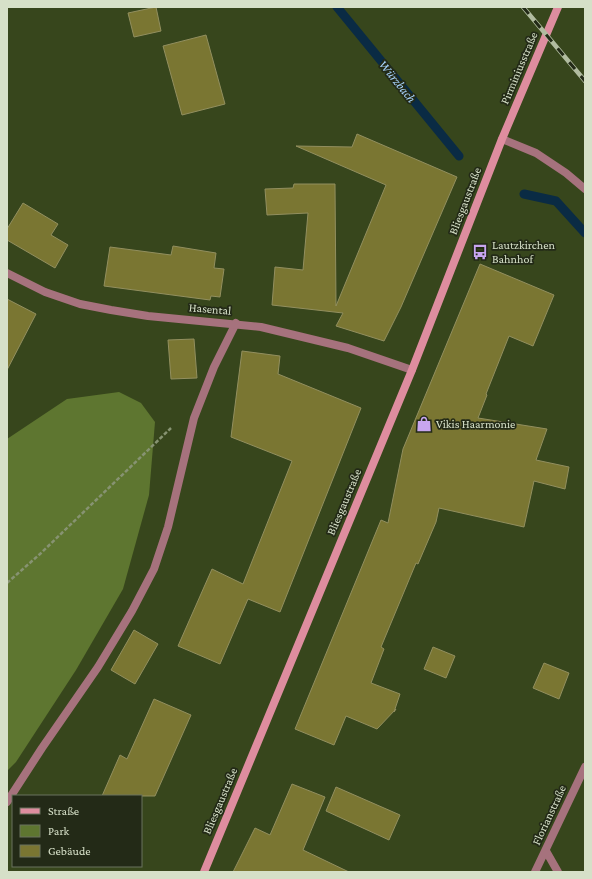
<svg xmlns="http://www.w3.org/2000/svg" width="592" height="879" viewBox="0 0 592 879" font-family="'Crimson Pro',serif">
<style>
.green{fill:#5e7630}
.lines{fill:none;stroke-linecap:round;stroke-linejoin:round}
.stream{stroke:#0a2b44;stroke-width:9}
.building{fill:#7a7632;stroke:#928f5f}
.path{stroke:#879372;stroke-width:2.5;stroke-dasharray:4 2;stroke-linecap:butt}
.lane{stroke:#a6727d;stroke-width:8}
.street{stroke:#a6727d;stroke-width:8}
.secondary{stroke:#de8d9f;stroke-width:8}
.rail-casing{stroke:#b1bca0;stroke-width:4.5}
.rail{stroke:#232a17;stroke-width:3;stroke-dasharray:9;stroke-linecap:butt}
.labels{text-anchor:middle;stroke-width:3.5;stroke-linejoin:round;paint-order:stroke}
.street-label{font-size:12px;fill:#d6e0c8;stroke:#232a17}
.poi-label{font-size:12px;fill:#d6e0c8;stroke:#232a17;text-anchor:start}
.water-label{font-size:13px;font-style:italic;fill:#a8d4fc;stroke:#232a17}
</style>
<rect width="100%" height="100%" fill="#37461c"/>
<!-- green -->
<path class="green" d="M119,392L141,403L155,422L149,495L123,589L76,670L16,762L7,771V439L67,399Z"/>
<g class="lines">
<!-- stream -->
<path class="stream" d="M337,7L459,156
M524,194L556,201L585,233"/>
</g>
<!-- building -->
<path class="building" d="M156,7L161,31L134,37L128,13Z
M206,35L225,104L182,115L163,46Z
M357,134L457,177L401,307L384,341L336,326L343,313L272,305L275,267L303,270L308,213L267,215L265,189L293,188L294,184H335L336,306L386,185L296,146L352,147Z
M23,203L58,224L51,235L68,245L55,268L7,240V229Z
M173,246L216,253L214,268L224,269L220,297L211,296L210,300L104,286L110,247L171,255Z
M480,264L554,295L533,346L509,336L486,394L487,395L478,418L547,429L536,460L569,467L565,489L534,481L524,527L439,508L436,522L418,564L416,563L381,647L384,649L371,683L400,694L394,712L396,709L377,729L346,716L334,745L295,729L381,520L388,523L403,449Z
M7,299L36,314L7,370Z
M194,339L197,378L171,379L168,340Z
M242,351L280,356L278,374L361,408L280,612L248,599L220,664L178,646L212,569L243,584L292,461L231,437Z
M134,630L158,644L135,684L111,670Z
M433,647L455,656L446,678L424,669Z
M544,663L569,673L559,699L533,688Z
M154,699L191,715L155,796H102L120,755L127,759Z
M292,784L325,797L303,850L349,872H233L255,828L270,835Z
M336,787L400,815L389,840L326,811Z"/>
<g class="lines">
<!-- path -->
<path class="path" d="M7,583L40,554L171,428"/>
<!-- lane -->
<path class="lane" d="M7,802L42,748L98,667L132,611L154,569L168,527L194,418L214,367L236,323"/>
<!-- street -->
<path class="street" d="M502,139L536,153L566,173L585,189
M7,273L45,292L80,304L111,310L148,316L261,327L348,348L412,370
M546,851L558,872
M535,872L585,767"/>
<!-- secondary -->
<path class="secondary" d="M204,872L412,370L502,139L558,7"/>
<defs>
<path id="rail" d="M523,7L585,81"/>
</defs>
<!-- rail casing -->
<use href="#rail" class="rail-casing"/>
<!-- rail -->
<use href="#rail" class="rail"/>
</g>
<!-- icons -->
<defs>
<symbol id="bus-bare" viewBox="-9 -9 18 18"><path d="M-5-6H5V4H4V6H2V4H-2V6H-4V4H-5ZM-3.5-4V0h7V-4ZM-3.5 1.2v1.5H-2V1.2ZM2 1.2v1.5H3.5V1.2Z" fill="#c8a6ef" stroke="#232a17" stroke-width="2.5" paint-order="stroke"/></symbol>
<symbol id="shop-bare" viewBox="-9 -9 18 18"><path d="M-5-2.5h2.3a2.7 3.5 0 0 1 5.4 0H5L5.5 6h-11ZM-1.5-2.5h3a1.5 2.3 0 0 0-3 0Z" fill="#c8a6ef" stroke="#232a17" stroke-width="2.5" paint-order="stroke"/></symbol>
</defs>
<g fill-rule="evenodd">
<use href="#bus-bare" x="469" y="241" width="22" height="22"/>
<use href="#shop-bare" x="413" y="413" width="22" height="22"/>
</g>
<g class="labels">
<!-- street labels -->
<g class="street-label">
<text transform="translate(519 68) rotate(-67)" y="4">Pirminiusstraße</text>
<text transform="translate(465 201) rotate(-69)" y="4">Bliesgaustraße</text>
<text transform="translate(210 309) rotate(5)" y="4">Hasental</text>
<text transform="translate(344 502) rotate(-67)" y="4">Bliesgaustraße</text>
<text transform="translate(220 801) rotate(-67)" y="4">Bliesgaustraße</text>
<text transform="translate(549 815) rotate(-65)" y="4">Florianstraße</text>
</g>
<!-- poi labels -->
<g class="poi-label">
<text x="492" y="249">Lautzkirchen<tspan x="492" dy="14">Bahnhof</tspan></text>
<text x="436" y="428">Vikis Haarmonie</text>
</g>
<!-- water labels -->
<g class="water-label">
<text transform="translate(398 81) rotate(51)" y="5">Würzbach</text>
</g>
</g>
<!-- border -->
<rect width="592" height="879" fill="none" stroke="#d6e0c8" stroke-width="16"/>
<!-- legend -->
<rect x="12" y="795" width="130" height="72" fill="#232a17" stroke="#6b735e"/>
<rect x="20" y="808" width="20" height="6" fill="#de8d9f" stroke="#6b735e"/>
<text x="48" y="815" font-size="12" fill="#d6e0c8">Straße</text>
<rect x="20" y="825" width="20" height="12" fill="#5e7630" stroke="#6b735e"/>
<text x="48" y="835" font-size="12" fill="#d6e0c8">Park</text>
<rect x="20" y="845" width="20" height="12" fill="#7a7632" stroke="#6b735e"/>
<text x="48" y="855" font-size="12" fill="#d6e0c8">Gebäude</text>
</svg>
